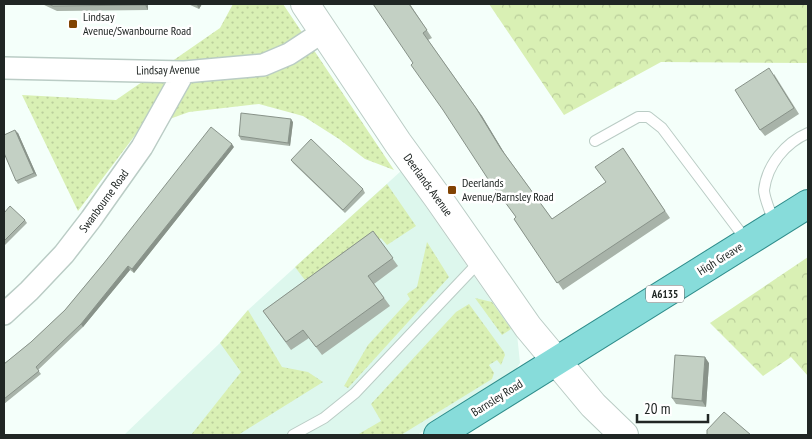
<svg xmlns="http://www.w3.org/2000/svg" width="812" height="439" viewBox="0 0 812 439" font-family="'PT Sans Narrow',sans-serif">
<style>
.built{fill:#ddf7ed}
.grass{fill:url(#grass-dots)}
.forest{fill:url(#forest-crowns)}
.lines{fill:none;stroke-linecap:round;stroke-linejoin:round}
.lane-casing{stroke:#baccc5;stroke-width:12}
.street-casing{stroke:#baccc5;stroke-width:24}
.secondary-casing{stroke:#baccc5;stroke-width:30}
.primary-casing{stroke:#2f8d8b;stroke-width:30}
.lane{stroke:#fff;stroke-width:10}
.street{stroke:#fff;stroke-width:21}
.secondary{stroke:#fff;stroke-width:28}
.primary{stroke:#87dcda;stroke-width:28}
.wall{fill:#a8b3a9}
.shaded-wall{fill:#889289}
.building{fill:#c3d0c4;stroke:#889289}
.poi-dot{fill:#814302;stroke:#fff;stroke-width:2}
.labels{text-anchor:middle;stroke-width:5;stroke-linejoin:round;paint-order:stroke}
.shield{fill:#fff;stroke:#636766;stroke-width:1}
.shield-label{font-size:11px;font-weight:bold;fill:#202624}
.poi-label{font-size:12px;fill:#202624;stroke:#fff;text-anchor:start}
.street-label{font-size:12px;fill:#202624;stroke:#fff}
</style>
<defs>
<pattern id="grass-dots" width="8" height="8" patternUnits="userSpaceOnUse" patternTransform="scale(1.25)"><rect width="8" height="8" fill="#d9f0b4"/><path d="M2 2h.1M6 6h.1" fill="none" stroke="#bace9b" stroke-width="1.8" stroke-linecap="round"/></pattern>
<pattern id="forest-crowns" width="20" height="18" patternUnits="userSpaceOnUse" patternTransform="scale(1.25)"><rect width="20" height="18" fill="#d9f0b4"/><path d="M2 6a3 3 0 1 1 6 0M12 15a3 3 0 1 1 6 0" fill="none" stroke="#bace9b"/></pattern>
</defs>
<rect width="100%" height="100%" fill="#f4fffa"/>
<!-- built -->
<path class="built" d="M401,171L492,302L517,334L520,363L511,377L417,435H124L220,343L248,310Z"/>
<!-- grass -->
<path class="grass" d="M233,4H283L394,170L365,159L339,139L303,116L259,104L189,112L139,130L78,211L22,95L116,100L220,28Z
M387,184L416,226L387,245L381,238L311,288L295,267Z
M427,242L449,277L348,388L344,386L368,345L410,299L407,294L417,287Z
M475,298L492,302L511,329L502,335Z
M469,304L504,352L505,355L501,365L497,360L489,365L494,373L492,379L401,435H357L381,421L371,404L456,312Z
M248,310L282,367L308,372L323,382L238,435H191L241,372L220,343Z"/>
<!-- forest -->
<path class="forest" d="M489,4H808V63L661,62L564,115Z
M808,257V376L791,357L763,376L710,323Z"/>
<g class="lines">
<defs>
<path id="lane" d="M595,141L638,117H648L662,128L747,241
M775,225C772,216 764,198 764,190C767,165 785,143 808,133
M293,435L324,418L355,393L480,261"/>
<path id="street" d="M4,68L184,72L263,65L289,54L324,31
M4,314L29,291L64,254L91,219L142,147L184,72"/>
<path id="secondary" d="M305,4L398,143L438,198L528,327L593,405L624,435"/>
<path id="primary" d="M438,435L808,204"/>
</defs>
<!-- lane casing -->
<use href="#lane" class="lane-casing"/>
<!-- street casing -->
<use href="#street" class="street-casing"/>
<!-- secondary casing -->
<use href="#secondary" class="secondary-casing"/>
<!-- primary casing -->
<use href="#primary" class="primary-casing"/>
<!-- lane -->
<use href="#lane" class="lane"/>
<!-- street -->
<use href="#street" class="street"/>
<!-- secondary -->
<use href="#secondary" class="secondary"/>
<!-- primary -->
<use href="#primary" class="primary"/>
</g>
<!-- wall -->
<path class="wall" d="M42,4H148V10L57,11Z
M188,4H202L199,9Z
M410,4L432,38L428,40L482,116L505,154L552,219L606,182L623,148L670,218L563,290L514,219L516,217L413,63Z
M774,74L799,114L765,136L760,130Z
M293,122L290,146L241,140L239,136Z
M18,133L37,176L18,184L16,181Z
M234,147L134,273L130,270L83,327L38,370L41,374L4,404V364L31,342L65,310L104,263Z
M291,160L363,189L365,193L345,213L293,163Z
M4,213L25,220L27,223L4,246Z
M373,231L398,266L374,284L390,306L322,355L309,338L291,350L263,311Z
M709,363L706,407L676,404L672,398Z"/>
<!-- shaded-wall -->
<path class="shaded-wall" d="M145,4H148V10L145,5Z
M198,4H202L199,9L197,5Z
M476,108L482,116L506,156L501,149Z
M291,119L293,122L290,146L288,143Z
M15,130L18,133L37,176L34,173Z
M232,144L234,147L134,273L132,269Z
M128,266L130,270L83,327L81,324Z
M705,357L709,363L706,407L702,401Z"/>
<!-- building -->
<path class="building" d="M48,4H145V5L53,6Z
M373,4H409L427,30L423,33L476,108L501,149L552,219L606,182L595,167L623,148L665,211L557,283L514,219L516,217L488,179L443,110L411,65L413,63Z
M769,68L794,108L760,130L735,90Z
M241,113L291,119L288,143L239,136Z
M211,127L232,144L132,269L128,266L81,324L36,367L39,371L4,399V364L31,342L65,310L104,263Z
M15,130L34,173L16,181L4,153V135Z
M311,139L363,189L343,210L291,160Z
M10,206L25,220L4,241V213Z
M373,231L393,258L368,276L384,298L316,347L303,330L286,342L263,311Z
M675,355L705,357L702,401L672,398Z
M724,412L751,435H707V430Z"/>
<!-- markers -->
<g class="poi-dot">
<rect x="68" y="19" width="10" height="10" rx="2.5"/>
<rect x="447" y="185" width="10" height="10" rx="2.5"/>
</g>
<g class="labels">
<!-- shield labels -->
<rect class="shield" x="646" y="285.5" width="38" height="17" rx="4"/>
<g class="shield-label">
<text x="665" y="298">A6135</text>
</g>
<!-- poi labels -->
<g class="poi-label">
<text x="83" y="21">Lindsay<tspan x="83" dy="14">Avenue/Swanbourne Road</tspan></text>
<text x="462" y="187">Deerlands<tspan x="462" dy="14">Avenue/Barnsley Road</tspan></text>
</g>
<!-- street labels -->
<g class="street-label">
<text transform="translate(168 70) rotate(-1)" y="4">Lindsay Avenue</text>
<text transform="translate(428 185) rotate(54)" y="4">Deerlands Avenue</text>
<text transform="translate(104 201) rotate(-54)" y="4">Swanbourne Road</text>
<text transform="translate(720 259) rotate(-32)" y="4">High Greave</text>
<text transform="translate(497 398) rotate(-32)" y="4">Barnsley Road</text>
</g>
</g>
<!-- border -->
<rect width="812" height="439" fill="none" stroke="#202624" stroke-width="10"/>
<!-- scale -->
<path d="M637 414v8h71v-8" fill="none" stroke="#202624" stroke-width="2.5"/>
<text x="644" y="414" font-size="15" fill="#202624" stroke="#ffffff" stroke-width="4" paint-order="stroke">20 m</text>
</svg>
